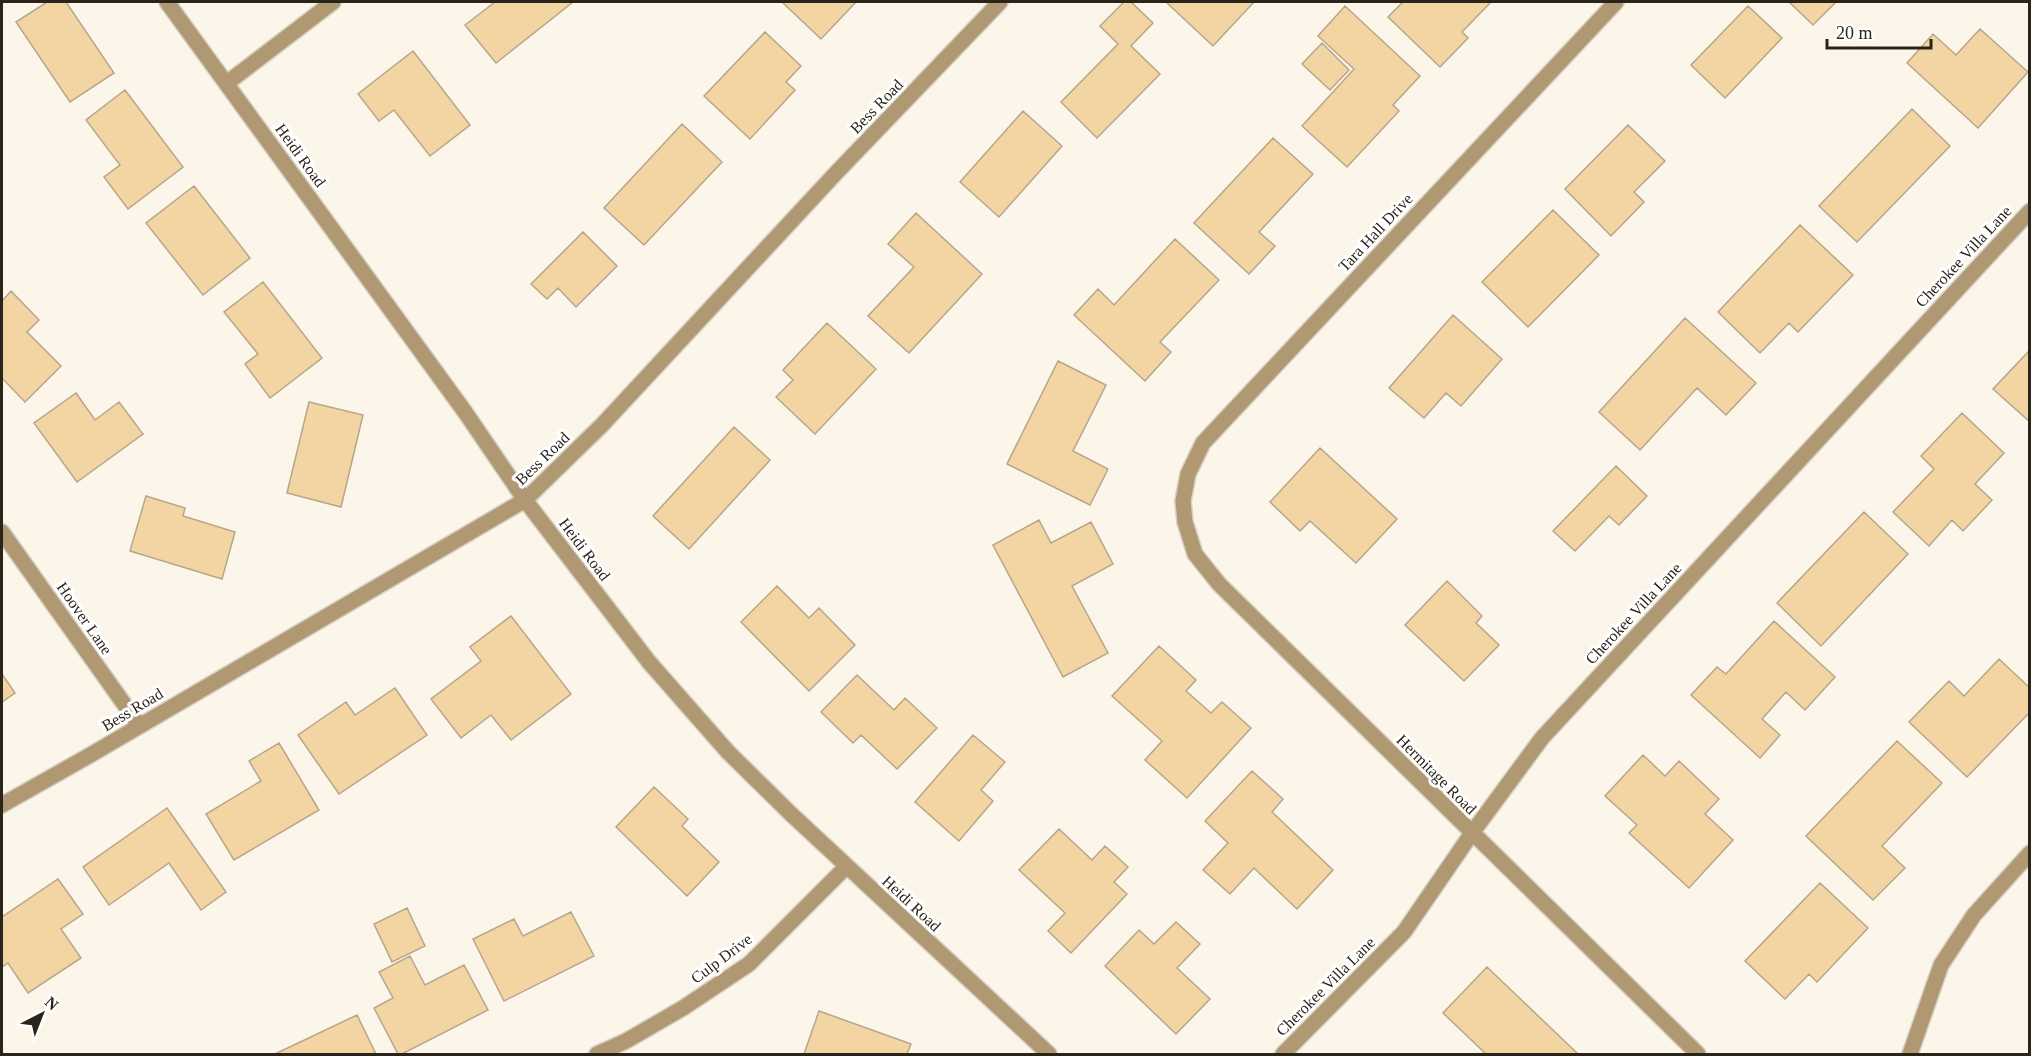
<svg xmlns="http://www.w3.org/2000/svg" width="2031" height="1056" viewBox="0 0 2031 1056" font-family="Georgia,serif">
<style>
.building{fill:#f2d5a3;stroke:#b7a68a;stroke-width:1.5}
.lines{fill:none;stroke-linecap:round;stroke-linejoin:round}
.minor-casing{stroke:#d6cfc4;stroke-width:18}
.minor{stroke:#af9872;stroke-width:15}
.labels{text-anchor:middle;stroke-width:6;stroke-linejoin:round;paint-order:stroke}
.street-label{font-size:16px;fill:#2a2419;stroke:#fff}
</style>
<rect width="100%" height="100%" fill="#fcf5e9"/>
<!-- building -->
<path class="building" d="M47,2H66L114,73L70,102L16,22Z
M495,2H573L496,63L465,25Z
M782,2H856L821,39Z
M1124,2H1131L1153,23L1131,46L1160,74L1097,138L1061,102L1118,44L1100,26Z
M1166,2H1254L1213,46Z
M1403,2H1491L1462,32L1468,38L1440,67L1388,17Z
M1789,2H1836L1813,25Z
M1345,6L1420,76L1393,105L1399,111L1347,167L1302,126L1354,69L1318,36Z
M1748,6L1782,38L1725,98L1691,65Z
M1980,29L2028,72L1978,128L1907,63L1933,34L1956,55Z
M765,32L801,66L786,82L795,90L750,139L704,96Z
M1322,43L1349,70L1330,90L1302,64Z
M413,51L470,125L430,156L394,110L379,121L358,94Z
M125,90L183,167L128,209L104,177L120,165L86,120Z
M1912,109L1950,146L1857,242L1819,206Z
M1023,111L1062,146L999,217L960,182Z
M682,124L722,162L644,245L604,208Z
M1628,125L1665,161L1634,192L1644,202L1611,236L1565,189Z
M1273,138L1313,174L1259,232L1275,246L1249,274L1194,223Z
M194,186L250,258L203,295L146,223Z
M1553,210L1599,255L1528,327L1482,282Z
M916,213L982,274L909,353L868,316L914,267L888,244Z
M1800,225L1853,275L1798,332L1789,323L1760,353L1718,312Z
M583,232L617,266L576,307L558,288L547,299L531,284Z
M1175,239L1219,280L1160,342L1171,352L1145,381L1074,315L1098,289L1114,305Z
M263,282L322,358L270,398L245,364L258,354L224,312Z
M11,291L39,320L27,332L61,366L25,402L2,378V301Z
M1453,315L1502,359L1461,406L1446,393L1424,418L1389,388Z
M1685,318L1756,383L1726,415L1697,388L1640,450L1599,412Z
M827,323L876,369L815,434L776,397L793,380L783,370Z
M2030,350V422L1993,389Z
M1058,361L1106,385L1073,451L1108,469L1090,505L1007,464Z
M76,393L95,420L119,402L143,434L77,482L34,423Z
M309,402L363,415L341,507L287,493Z
M1962,413L2004,453L1975,484L1992,500L1963,531L1952,520L1929,546L1893,512L1934,469L1921,456Z
M734,427L770,460L689,549L653,516Z
M1320,448L1397,519L1356,563L1310,521L1300,531L1270,502Z
M1616,466L1647,496L1619,525L1609,516L1575,551L1553,531Z
M146,496L185,508L183,516L235,532L222,579L130,551Z
M1864,512L1908,554L1821,646L1777,603Z
M1039,520L1051,543L1091,522L1113,564L1072,586L1108,653L1063,677L993,545Z
M1447,581L1482,616L1476,623L1499,645L1464,681L1405,625Z
M777,586L809,618L819,608L855,645L809,691L741,622Z
M511,616L571,694L511,740L491,715L461,738L431,699L481,661L470,647Z
M1774,621L1835,677L1805,710L1786,692L1762,719L1780,735L1760,758L1691,695L1717,667L1726,674Z
M1159,646L1196,680L1186,691L1211,713L1222,702L1251,728L1187,798L1145,760L1162,741L1112,696Z
M1999,659L2030,688V712L1967,777L1909,722L1949,681L1964,696Z
M2,674L15,693L2,702Z
M857,675L894,710L905,698L937,728L897,769L861,735L853,743L821,712Z
M395,688L427,735L339,794L298,735L346,702L355,715Z
M973,735L1005,762L981,790L993,801L959,841L915,802Z
M1897,741L1942,783L1882,846L1905,868L1873,900L1806,836Z
M279,743L319,810L234,860L206,814L261,781L249,761Z
M1643,755L1665,776L1679,761L1719,799L1705,814L1733,840L1689,888L1629,833L1637,825L1605,796Z
M1252,771L1283,799L1272,812L1333,870L1297,909L1254,868L1230,894L1203,870L1228,843L1205,821Z
M654,787L688,819L682,826L719,862L687,896L616,827Z
M167,808L226,892L201,910L169,863L109,905L83,867Z
M1059,829L1092,860L1105,846L1128,867L1114,882L1127,894L1071,953L1048,931L1065,913L1019,870Z
M58,879L83,914L61,929L81,958L28,993L8,963L2,967V917Z
M1820,883L1868,928L1817,982L1809,974L1785,999L1745,961Z
M407,908L425,946L392,962L374,924Z
M571,912L594,956L504,1001L473,939L514,919L523,936Z
M1176,922L1200,944L1177,968L1210,999L1176,1034L1105,966L1139,930L1154,944Z
M410,956L425,985L464,965L488,1010L402,1054H398L374,1008L393,998L379,972Z
M1487,967L1578,1054H1486L1443,1013Z
M819,1011L911,1044L907,1054H804Z
M357,1015L376,1054H275Z"/>
<g class="lines">
<defs>
<path id="minor" d="M167,2L465,412L525,500L649,662L728,752L791,814L1049,1054
M1616,2L1203,443L1188,474L1183,501L1185,522L1195,554L1219,584L1698,1054
M227,83L333,2
M2,532L139,725
M2,805L92,754L525,500L602,425L836,173L1000,2
M597,1054L626,1041L683,1008L749,964L847,866
M1283,1054L1404,932L1472,833L1542,738L2030,211
M1910,1054L1941,965L1974,915L2030,853"/>
</defs>
<!-- minor casing -->
<use href="#minor" class="minor-casing"/>
<!-- minor -->
<use href="#minor" class="minor"/>
</g>
<g class="labels">
<!-- street labels -->
<g class="street-label">
<text transform="translate(876 106) rotate(-46)" y="6">Bess Road</text>
<text transform="translate(301 155) rotate(54)" y="6">Heidi Road</text>
<text transform="translate(1375 232) rotate(-47)" y="6">Tara Hall Drive</text>
<text transform="translate(1963 256) rotate(-47)" y="6">Cherokee Villa Lane</text>
<text transform="translate(542 458) rotate(-44)" y="6">Bess Road</text>
<text transform="translate(585 549) rotate(53)" y="6">Heidi Road</text>
<text transform="translate(1633 613) rotate(-47)" y="6">Cherokee Villa Lane</text>
<text transform="translate(85 618) rotate(55)" y="6">Hoover Lane</text>
<text transform="translate(132 709) rotate(-31)" y="6">Bess Road</text>
<text transform="translate(1437 774) rotate(45)" y="6">Hermitage Road</text>
<text transform="translate(912 903) rotate(43)" y="6">Heidi Road</text>
<text transform="translate(721 958) rotate(-37)" y="6">Culp Drive</text>
<text transform="translate(1325 986) rotate(-45)" y="6">Cherokee Villa Lane</text>
</g>
</g>
<!-- border -->
<rect width="2031" height="1056" fill="none" stroke="#2a2419" stroke-width="6"/>
<!-- north arrow -->
<g transform="translate(42 1014) rotate(42)" stroke="#ffffff" stroke-width="4.5" paint-order="stroke">
<path d="M0-4.5L10 22L0 15L-10 22Z" fill="#2a2419"/>
<text y="-9" font-size="16" font-weight="bold" text-anchor="middle" fill="#2a2419">N</text>
</g>
<!-- scale -->
<path d="M1827 39v9h104v-9" fill="none" stroke="#2a2419" stroke-width="3"/>
<text x="1836" y="39" font-size="18" fill="#2a2419" stroke="#ffffff" stroke-width="4.5" paint-order="stroke">20 m</text>
</svg>
